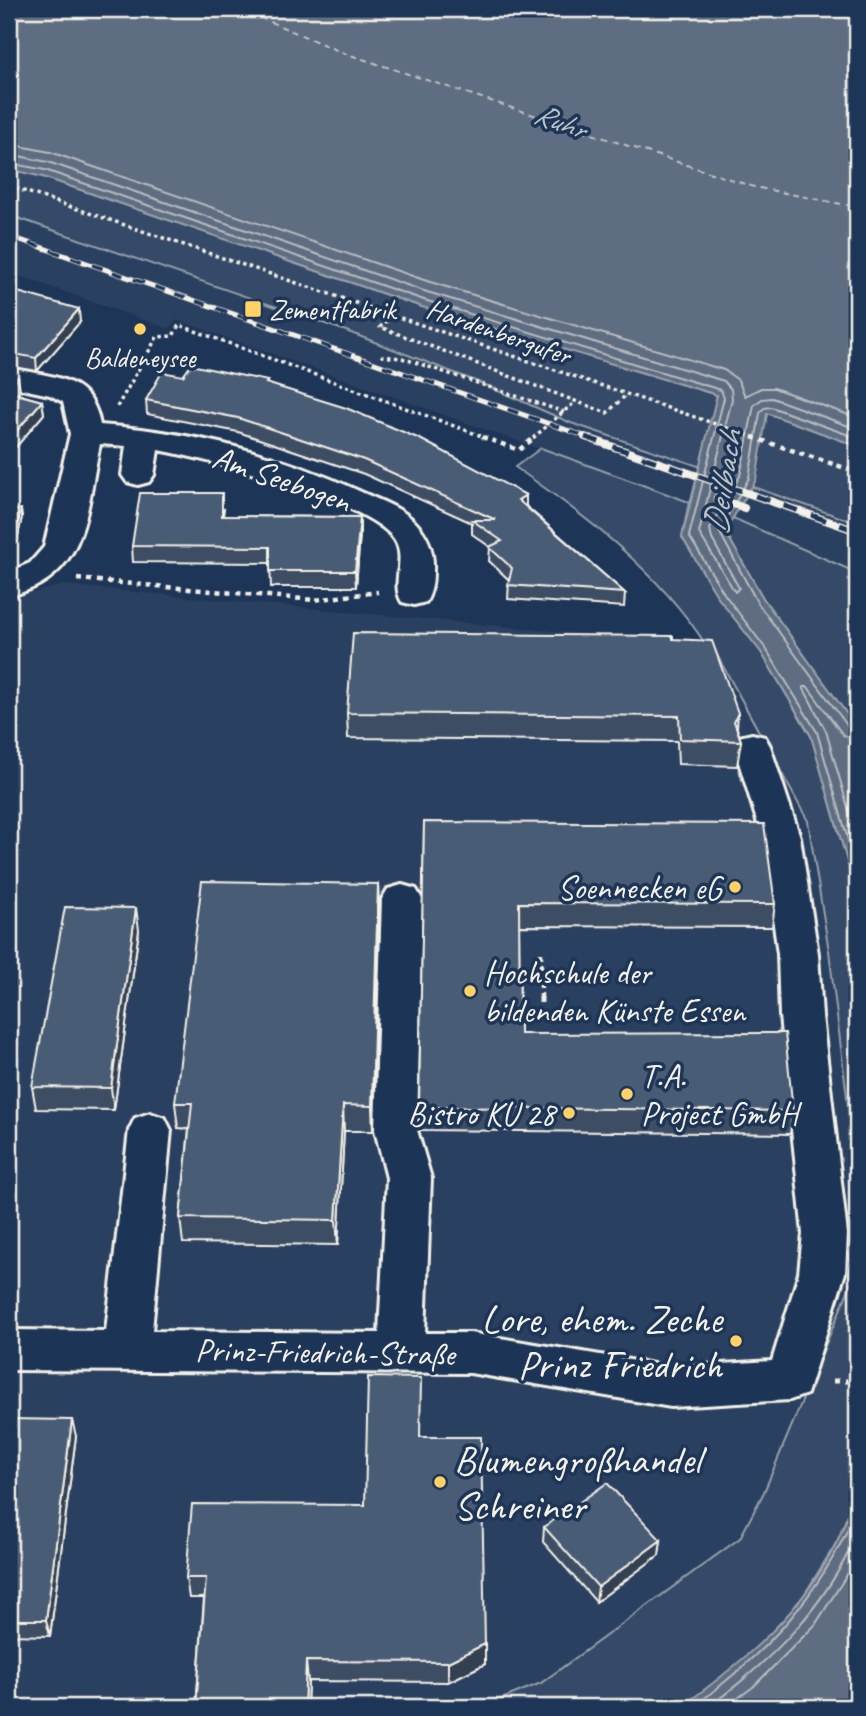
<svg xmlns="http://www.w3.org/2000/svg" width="866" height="1716" viewBox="0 0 866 1716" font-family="Caveat,sans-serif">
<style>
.built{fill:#2a4060}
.green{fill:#354a67;stroke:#949ea8;stroke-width:2}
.water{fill:#5e6d82;stroke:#9aa2ab;stroke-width:2}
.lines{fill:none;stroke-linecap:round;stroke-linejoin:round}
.shore{stroke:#b8bcbf;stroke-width:2}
.ferry{stroke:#c0c3c4;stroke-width:2;stroke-dasharray:6 5;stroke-linecap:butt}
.minor-casing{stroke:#f4f1e8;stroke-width:6}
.path-far2{stroke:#f4f1e8;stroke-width:3.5;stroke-dasharray:3.5 3.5;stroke-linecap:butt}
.path-far1{stroke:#f4f1e8;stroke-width:4.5;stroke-dasharray:5 5;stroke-linecap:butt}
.path{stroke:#f4f1e8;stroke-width:5;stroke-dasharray:6 6;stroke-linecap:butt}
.minor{fill:#1d3557;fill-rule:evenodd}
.rail-far1-casing{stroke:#f4f1e8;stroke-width:5}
.rail-casing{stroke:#f4f1e8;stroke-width:8}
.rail-far1{stroke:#1d3557;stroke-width:3.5;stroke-dasharray:11;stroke-linecap:butt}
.rail{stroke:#1d3557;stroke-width:5;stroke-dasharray:15;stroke-linecap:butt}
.wall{fill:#3e4e64;stroke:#f4f1e8;stroke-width:2}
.shaded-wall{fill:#324051;stroke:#f4f1e8;stroke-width:2}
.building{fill:#485b74;stroke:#f4f1e8;stroke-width:2}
.poi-dot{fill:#ffd166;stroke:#1d3557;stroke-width:2.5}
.labels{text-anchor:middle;stroke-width:7;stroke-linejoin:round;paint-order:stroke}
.far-poi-label{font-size:28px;fill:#f4f1e8;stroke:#1d3557;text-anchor:start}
.far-street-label{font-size:28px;fill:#f4f1e8;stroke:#1d3557}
.far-water-label{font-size:30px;font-style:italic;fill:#c0c3c4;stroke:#1d3557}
.street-label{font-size:33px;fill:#f4f1e8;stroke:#1d3557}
.poi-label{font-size:33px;fill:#f4f1e8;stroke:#1d3557;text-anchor:end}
.water-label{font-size:35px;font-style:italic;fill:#c0c3c4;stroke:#1d3557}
.near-poi-label{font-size:40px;fill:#f4f1e8;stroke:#1d3557;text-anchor:end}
</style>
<rect width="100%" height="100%" fill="#1d3557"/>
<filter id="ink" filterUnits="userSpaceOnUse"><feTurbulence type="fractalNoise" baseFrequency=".0143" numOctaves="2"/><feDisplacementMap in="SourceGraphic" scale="14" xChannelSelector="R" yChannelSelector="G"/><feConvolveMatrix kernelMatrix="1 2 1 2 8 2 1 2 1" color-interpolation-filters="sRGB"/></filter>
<g filter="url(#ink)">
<!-- built -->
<path class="built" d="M9,215L346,331L478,382L571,423L857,522V576L730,523L735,514L689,502L177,320L169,329L9,272Z
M63,585L712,646L807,817L829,951L855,1162L856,1272L764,1492L740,1538L541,1683L482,1707H9V599Z"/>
<!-- green -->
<path class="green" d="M9,169L43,177L422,307L717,395L701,467L571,423L478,382L346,331L9,215Z
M767,413L857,446V523L753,487Z
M541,448L689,502L682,537L719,599L761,652L811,736L854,885H857V1489L838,1540L796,1608L736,1668L681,1707H482L541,1683L740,1538L764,1492L856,1272L855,1162L829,951L808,821L712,646L706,645C659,572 586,516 515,467Z
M733,518L857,573V728L763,598L725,531Z"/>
<!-- water -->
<path class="water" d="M9,9H857V446L767,413L756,480L725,531L763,598L857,728V885H854L811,736L761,652L719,599L682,537L717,395L422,307L43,177L9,169Z
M857,1489V1691L844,1707H681C743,1662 805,1611 838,1539C846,1523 851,1505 857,1489Z"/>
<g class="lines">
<!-- shore -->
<path class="shore" d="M9,144L50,152L430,282L724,370L738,380L745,396L761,388H774L857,418
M9,154L48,162L427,292L724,381L731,389L732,399L699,533L735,592L739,588L712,539L710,529L740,476L754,405L762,399L772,398L857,429
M9,163L45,170L424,300L721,390L724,398L689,536L725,595L766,649L817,732L857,871
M857,438L771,407L764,408L760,413L749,478L719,531L757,602L849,728L857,731
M857,740L843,735L808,687H803L826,731L857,839
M693,1707C768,1651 820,1596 857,1509
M708,1707C772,1660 825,1608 857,1534
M726,1707L753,1687L815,1625L857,1559"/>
<!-- ferry -->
<path class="ferry" d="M240,9L341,52L754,187L857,207"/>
<defs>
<path id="minor" d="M9,368C51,377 92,375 100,425C190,431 278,454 359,491C378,500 401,507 415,522C429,536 434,552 433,571C433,582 432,592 426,602L414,605L402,602C390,584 407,560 395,540C370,501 204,458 158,450L154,475L149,482L138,485L127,482L122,475L126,446L100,444C85,512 89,577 9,596V572L30,563L44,547L70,434L63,402L50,395L9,386Z
M752,734L765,737L770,746L800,837L818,954L822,1016L847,1234L845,1273L807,1394L790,1400L671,1407L470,1373L9,1370V1330L106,1331L129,1130L135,1118L150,1113L165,1118L171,1130L152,1331L379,1333L387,1178L375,1130L382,899L388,889L402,885L416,889L422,899L417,1130L431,1178L425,1333H470L671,1367L772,1361L799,1273L803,1234L780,1016L778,954L762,837L734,746L739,737Z"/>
</defs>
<!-- minor casing -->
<use href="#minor" class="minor-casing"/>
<!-- path-far2 -->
<path class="path-far2" d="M9,186L757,438
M393,316L380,327L607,413L626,395
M381,356L402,358L564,412
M117,407L157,337L173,336L179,325L487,438
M533,438L575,402"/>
<!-- path-far1 -->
<path class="path-far1" d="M482,437L519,450L535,437
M752,437L857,472
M77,579L314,600L378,592
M541,953V999"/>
<!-- path -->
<path class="path" d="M541,997V1015
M833,1381H857"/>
<!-- minor -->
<use href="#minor" class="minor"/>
<defs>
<path id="rail-far1" d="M9,236L590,438"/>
<path id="rail" d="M585,437L857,531
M717,498L744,508"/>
</defs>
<!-- rail-far1 casing -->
<use href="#rail-far1" class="rail-far1-casing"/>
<!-- rail casing -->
<use href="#rail" class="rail-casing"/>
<!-- rail-far1 -->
<use href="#rail-far1" class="rail-far1"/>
<!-- rail -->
<use href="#rail" class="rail"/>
</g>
<!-- wall -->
<path class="wall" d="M9,314L80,322L37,371L9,366Z
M9,376L18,378L20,391L17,394L42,401L44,414L16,447L9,445Z
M183,376L268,384L526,495V506L625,593L624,607L508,599L509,580L489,561L490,547L472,534V523L364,474L238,432L147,414L146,400Z
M224,509L223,516L360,517V533L356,587H271L270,563L133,562L132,546Z
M9,512L22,517L14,555H9Z
M673,639L738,713L737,728L741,741L737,766L678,764L677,741L348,738L347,713Z
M424,822L775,904L772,927L519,926L520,1034L793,1111L790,1134L420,1130Z
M378,884L379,910L373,1131H344L338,1245L183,1243L180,1218L189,1129L178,1128L175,1103Z
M139,930L114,1110L36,1109L32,1087Z
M9,1419L76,1436L50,1636L9,1635Z
M421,1437L485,1644V1664L448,1682L308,1681L307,1707H196L204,1598H189L186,1578L365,1505Z
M544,1527L661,1540L659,1555L596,1602L543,1542Z"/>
<!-- shaded-wall -->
<path class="shaded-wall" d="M79,309L80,322L37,371L36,358Z
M18,378L20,391L9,404V388Z
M42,401L44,414L16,447L14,434Z
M526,495V509L518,500Z
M21,509L22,517L14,555L12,547Z
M360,517V533L356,587L355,571Z
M378,884L379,910L373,1131L372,1106Z
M136,908L139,930L114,1110L111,1088Z
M343,1105L344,1131L338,1245L336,1220Z
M72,1420L76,1436L50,1636L46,1620Z
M661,1540L659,1555L596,1602L598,1587Z
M485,1644V1664L448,1682V1662Z
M306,1661L308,1681L307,1707H304Z"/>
<!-- building -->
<path class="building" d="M14,291L79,309L36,358L9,353V314Z
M191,365L268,381L266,383L346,408L420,439L526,495L518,500L625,593L508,585L512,568L489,547L502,541L472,520H496L364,460L238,418L146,400L162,372L183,376Z
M9,376L18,378L9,388Z
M9,392L42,401L14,434L9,433Z
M140,493H222V516L360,517L355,571H270V547L132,546Z
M21,509L12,547H9V512Z
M353,633L673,636V639L712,641L738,713L734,721L741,741L680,739L679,716L347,713Z
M424,822L764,824L775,904L519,903L520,1034L785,1033L793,1111L419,1107Z
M202,881L378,884L372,1106L343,1105L336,1220L180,1218L192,1103H175Z
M65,907L136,908L111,1088L32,1087Z
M368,1377L421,1378L420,1437H481L485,1644L448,1662L306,1661L304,1707H196L206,1578H186L192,1504L365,1505Z
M9,1419L72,1420L46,1620H9Z
M607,1483L661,1540L598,1587L544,1527Z"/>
</g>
<!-- markers -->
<g class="poi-dot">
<rect x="244" y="300" width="18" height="18" rx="3.5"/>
<circle cx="140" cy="329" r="7"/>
<circle cx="735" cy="887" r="7"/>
<circle cx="470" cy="991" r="7"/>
<circle cx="627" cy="1094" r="7"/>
<circle cx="569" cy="1113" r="7"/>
<circle cx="736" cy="1341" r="7"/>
<circle cx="440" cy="1482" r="7"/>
</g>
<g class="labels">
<!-- far-poi labels -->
<g class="far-poi-label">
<text x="269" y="319">Zementfabrik</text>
<text x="140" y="367" text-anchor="middle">Baldeneysee</text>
</g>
<!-- far-street labels -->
<g class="far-street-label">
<text transform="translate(499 331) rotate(19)" y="10">Hardenbergufer</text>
</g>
<!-- far-water labels -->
<g class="far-water-label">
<text transform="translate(560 121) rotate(21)" y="10">Ruhr</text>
</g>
<!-- street labels -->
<g class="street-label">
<text transform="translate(282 478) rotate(19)" y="12">Am Seebogen</text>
<text transform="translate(325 1351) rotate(1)" y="12">Prinz-Friedrich-Straße</text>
</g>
<!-- poi labels -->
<g class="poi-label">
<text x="721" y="899">Soennecken eG</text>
<text x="484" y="984" text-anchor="start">Hochschule der<tspan x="484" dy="38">bildenden Künste Essen</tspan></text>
<text x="641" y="1087" text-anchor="start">T.A.<tspan x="641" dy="38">Project GmbH</tspan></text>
<text x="555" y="1125">Bistro KU 28</text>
</g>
<!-- water labels -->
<g class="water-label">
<text transform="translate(722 482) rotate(-81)" y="12">Deilbach</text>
</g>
<!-- near-poi labels -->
<g class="near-poi-label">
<text x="722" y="1332">Lore, ehem. Zeche<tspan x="722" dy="46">Prinz Friedrich</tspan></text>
<text x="454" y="1473" text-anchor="start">Blumengroßhandel<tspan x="454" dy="46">Schreiner</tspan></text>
</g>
</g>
<!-- margin -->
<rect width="866" height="1716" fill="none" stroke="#1d3557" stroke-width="35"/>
<rect x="18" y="18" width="831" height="1681" fill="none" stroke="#f4f1e8" stroke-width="2.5" filter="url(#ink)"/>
</svg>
